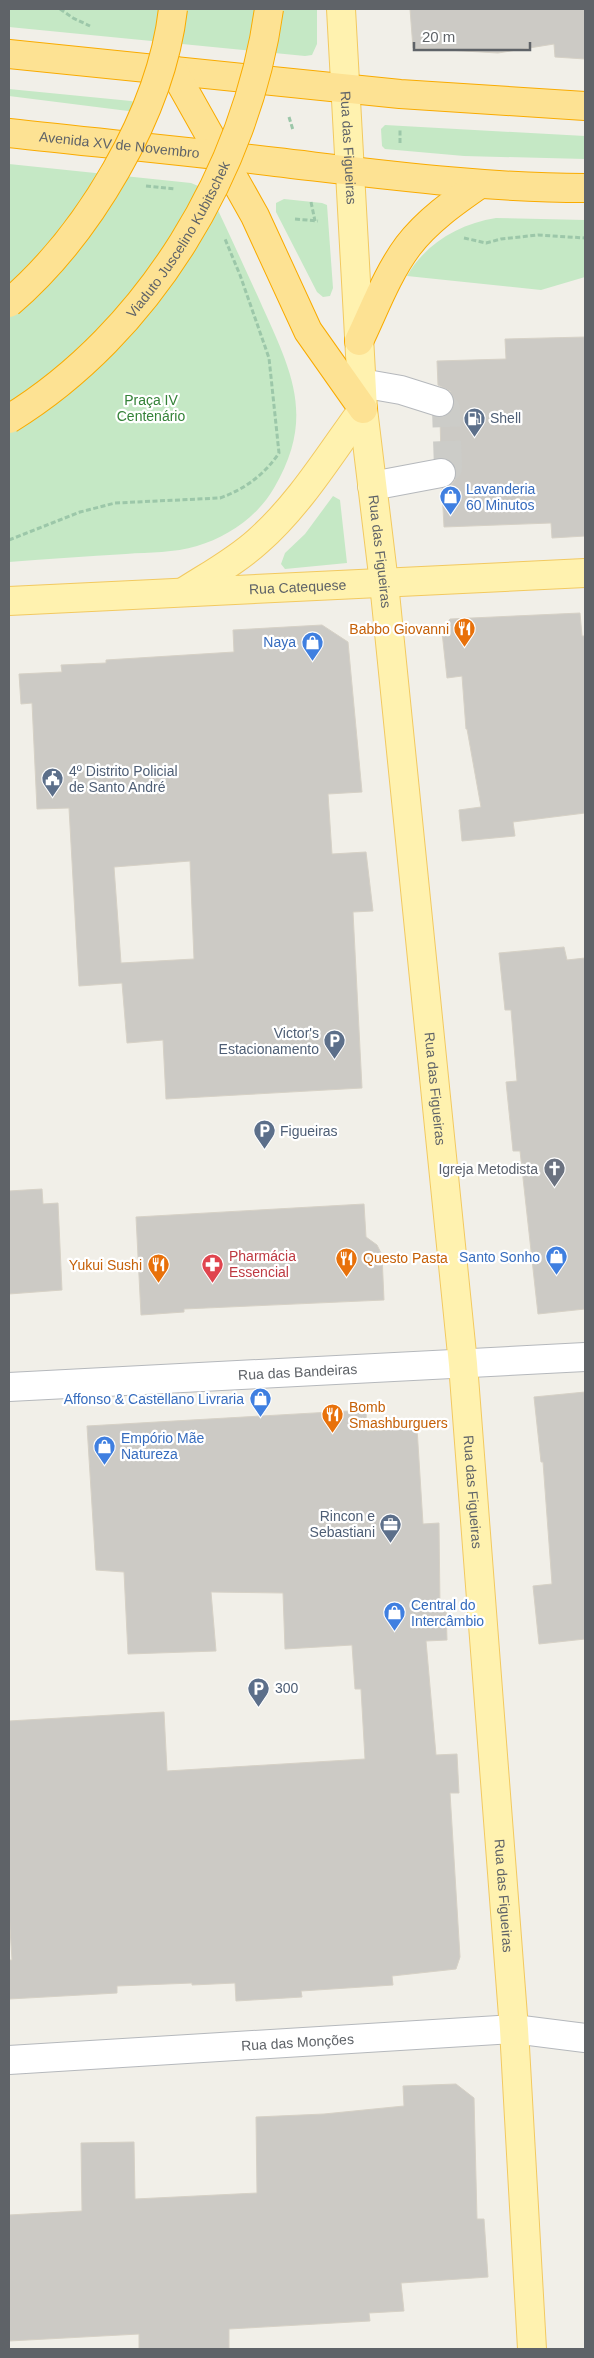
<svg xmlns="http://www.w3.org/2000/svg" width="594" height="2358" viewBox="0 0 594 2358" font-family="Arial,sans-serif">
<style>
.green{fill:#c5e8c5}
.building{fill:#cccac5;stroke:#d6d1c6;fill-rule:evenodd}
.lines{fill:none;stroke-linecap:round;stroke-linejoin:round}
.minor-tunnel{stroke:#ccccc8;stroke-width:28;stroke-dasharray:28 14;stroke-linecap:butt}
.minor-casing{stroke:#b5b8bc;stroke-width:30}
.major-casing{stroke:#f2c960;stroke-width:30}
.highway-casing{stroke:#f9ab00;stroke-width:30}
.path{stroke:#9cc7a9;stroke-width:3;stroke-dasharray:5 2.5;stroke-linecap:butt}
.minor{stroke:#fff;stroke-width:28}
.major{stroke:#fff2af;stroke-width:28}
.highway{stroke:#fde293;stroke-width:28}
.highway-bridge-casing{stroke:#f9ab00;stroke-width:30;stroke-linecap:butt}
.highway-bridge{stroke:#fde293;stroke-width:28}
.labels{text-anchor:middle;stroke-width:4.5;stroke-linejoin:round;paint-order:stroke}
.street-label{font-size:14px;fill:#5f6368;stroke:#fff}
.park-label{font-size:14px;fill:#348238;stroke:#fff}
.service-label{font-size:14px;fill:#4e5e75;stroke:#fff;text-anchor:start}
.shop-label{font-size:14px;fill:#366cbe;stroke:#fff;text-anchor:start}
.food-label{font-size:14px;fill:#c56008;stroke:#fff;text-anchor:end}
.worship-label{font-size:14px;fill:#5b616d;stroke:#fff;text-anchor:end}
.health-label{font-size:14px;fill:#be3a42;stroke:#fff;text-anchor:start}
</style>
<rect width="100%" height="100%" fill="#f1efe8"/>
<!-- green -->
<path class="green" d="M9,9H317V44L312,55L305,56L9,27Z
M9,89L131,101L139,103L144,113L9,96Z
M385,125L585,136V159L464,156L385,149L382,146L381,129Z
M9,164L191,183L203,188L211,196C228,230 243,265 259,299C290,369 317,415 274,488C258,516 228,537 197,546C174,553 150,552 126,554C87,556 48,559 9,562Z
M284,199L322,203L327,205L333,288L330,296L323,297L317,292L276,212V203Z
M496,218L585,220V277L541,290L407,276C426,243 459,224 496,218Z
M333,496L340,500L347,563L285,569L281,564L285,553L305,534Z"/>
<!-- building -->
<path class="building" d="M410,9H585V59L555,57L554,44L498,53L413,48Z
M585,337V536L552,538L551,523L444,527L442,489L452,484L456,478V471L452,462L441,458L440,417L450,413L454,406V399L450,391L438,385L437,361L506,359L505,339Z
M580,613L582,636H585V813L513,822L515,836L462,841L459,810L481,807L467,729H466L462,676L447,678L442,632L450,619Z
M322,625L348,642L362,792L328,794L332,854L366,852L373,911L353,912L362,1088L166,1099L163,1040L127,1043L122,983L79,986L69,808L37,809L32,703L21,704L19,674L62,672L61,665L106,663V660L234,652L233,630ZM190,861L194,959L121,963L114,867Z
M564,947L567,960L585,958V1309L538,1314L520,1151H513L506,1082L517,1081L511,1010H505L499,953Z
M42,1189L43,1204L58,1203L62,1290L9,1294V1191Z
M364,1204L366,1237L377,1245L382,1255L384,1300L184,1309V1312L141,1315L136,1217Z
M585,1392V1639L539,1644L533,1586L552,1584L543,1462H541L534,1397Z
M366,1410L367,1431L417,1428L423,1524L439,1523L440,1607H446L447,1640L426,1641L436,1755L457,1754L459,1793H450L460,1957L456,1969L392,1976L393,1985L301,1991L302,1997L236,2001L235,1983L192,1985V1983L117,1986V1993L9,1999V1960H12L9,1913V1721L164,1712L167,1771L365,1759L361,1689H355L352,1645L285,1649L283,1593L211,1592L216,1651L128,1654L124,1572L96,1570L87,1426Z
M456,2084L474,2098L477,2219H484L488,2277L401,2283L404,2311L369,2313L370,2321L229,2329V2349H139V2334L9,2341V2215L82,2211L81,2143L134,2142L135,2199L257,2193L256,2117L324,2114L404,2106L403,2086Z"/>
<g class="lines">
<!-- minor-tunnel -->
<path class="minor-tunnel" d="M439,402L446,409L448,468L441,473"/>
<defs>
<g id="minor">
<path d="M361,383L401,390L439,402"/>
<path d="M372,486L441,473"/>
<path id="s1" d="M9,1387L585,1357"/>
<path id="s2" d="M9,2060L514,2029L585,2038"/>
</g>
<g id="major">
<path id="s3" d="M341,9L363,409L384,583L463,1364L514,2029L532,2349"/>
<path d="M185,591C210,575 236,561 258,541C300,504 330,454 363,409"/>
<path id="s4" d="M9,601L585,573"/>
</g>
<g id="highway">
<path d="M9,54L400,94L585,106"/>
<path d="M173,70L255,216L308,331L363,409"/>
<path id="s5" d="M9,133C98,143 187,151 276,162C379,174 482,188 585,188"/>
<path d="M359,341C374,310 387,274 408,246C427,221 454,202 480,184"/>
</g>
</defs>
<!-- minor casing -->
<use href="#minor" class="minor-casing"/>
<!-- major casing -->
<use href="#major" class="major-casing"/>
<!-- highway casing -->
<use href="#highway" class="highway-casing"/>
<!-- path -->
<path class="path" d="M60,9L73,18L90,26
M289,117L293,130
M400,143V129
M146,186L175,189
M311,202L315,221
M295,219L318,221
M464,238L486,243L501,239L538,235L585,238
M9,540L80,512L115,503L220,498C245,489 264,475 279,453L269,358L240,275L225,239"/>
<!-- minor -->
<use href="#minor" class="minor"/>
<!-- major -->
<use href="#major" class="major"/>
<!-- highway -->
<use href="#highway" class="highway"/>
<defs>
<g id="highway-bridge">
<path d="M9,303C88,235 161,114 173,9"/>
<path id="s6" d="M9,419C149,333 247,170 269,9"/>
</g>
</defs>
<!-- highway-bridge casing -->
<use href="#highway-bridge" class="highway-bridge-casing"/>
<!-- highway-bridge -->
<use href="#highway-bridge" class="highway-bridge"/>
</g>
<!-- icons -->
<defs>
<symbol id="fuel-pin" viewBox="-11 -11 22 30"><path d="M0 17L-7.5 6A9.5 9.5 0 1 1 7.5 6Z" fill="#5c6f8a" stroke="#fff"/><path d="M-5.5-6h7V0h2V4h1.3V-2.5L3-4.5l.8-.8L6-3V5H2.5V1h-1V6h-7ZM-4.2-4.7v3.2H.2V-4.7Z" fill="#fff"/></symbol>
<symbol id="shop-pin" viewBox="-11 -11 22 30"><path d="M0 17L-7.5 6A9.5 9.5 0 1 1 7.5 6Z" fill="#3f7fe0" stroke="#fff"/><path d="M-5-2.5h2.3a2.7 3.5 0 0 1 5.4 0H5L5.5 6h-11ZM-1.5-2.5h3a1.5 2.3 0 0 0-3 0Z" fill="#fff"/></symbol>
<symbol id="restaurant-pin" viewBox="-11 -11 22 30"><path d="M0 17L-7.5 6A9.5 9.5 0 1 1 7.5 6Z" fill="#e8710a" stroke="#fff"/><path d="M-5-6h1v4h1v-4h1v4h1v-4h1v5L-1.5 .5V6h-2V.5L-5-1ZM5-6V6H3V1.5H1.5Q1.5-4 5-6Z" fill="#fff"/></symbol>
<symbol id="civic-pin" viewBox="-11 -11 22 30"><path d="M0 17L-7.5 6A9.5 9.5 0 1 1 7.5 6Z" fill="#5c6f8a" stroke="#fff"/><path d="M-.6-6.5H3V-4.5H.6V-3L4-1V1h2V6H-6V1h2V-1L-.6-3ZM-1.2 2.5V6h2.4V2.5Z" fill="#fff"/></symbol>
<symbol id="parking-pin" viewBox="-11 -11 22 30"><path d="M0 17L-7.5 6A9.5 9.5 0 1 1 7.5 6Z" fill="#5c6f8a" stroke="#fff"/><path d="M-3.5-5.5H1a3.5 3.5 0 0 1 0 7H-1V5.5H-3.5ZM-1-3.4V-.6H.8a1.4 1.4 0 0 0 0-2.8Z" fill="#fff"/></symbol>
<symbol id="church-pin" viewBox="-11 -11 22 30"><path d="M0 17L-7.5 6A9.5 9.5 0 1 1 7.5 6Z" fill="#6b7280" stroke="#fff"/><path d="M-1.2-6h2.4v3.5h3.3v2.4h-3.3V6h-2.4V-.1h-3.3v-2.4h3.3Z" fill="#fff"/></symbol>
<symbol id="pharmacy-pin" viewBox="-11 -11 22 30"><path d="M0 17L-7.5 6A9.5 9.5 0 1 1 7.5 6Z" fill="#e0444e" stroke="#fff"/><path d="M-2-6h4v4h4v4h-4v4h-4v-4h-4v-4h4Z" fill="#fff"/></symbol>
<symbol id="office-pin" viewBox="-11 -11 22 30"><path d="M0 17L-7.5 6A9.5 9.5 0 1 1 7.5 6Z" fill="#5c6f8a" stroke="#fff"/><path d="M-6-3h4V-5.5h4V-3h4V5H-6ZM-1-4.5V-3h2v-1.5ZM-6 0V1H6V0Z" fill="#fff"/></symbol>
</defs>
<g fill-rule="evenodd">
<use href="#fuel-pin" x="462" y="406" width="25" height="34"/>
<use href="#shop-pin" x="438" y="484" width="25" height="34"/>
<use href="#restaurant-pin" x="452" y="616" width="25" height="34"/>
<use href="#shop-pin" x="300" y="630" width="25" height="34"/>
<use href="#civic-pin" x="40" y="766" width="25" height="34"/>
<use href="#parking-pin" x="322" y="1028" width="25" height="34"/>
<use href="#parking-pin" x="252" y="1118" width="25" height="34"/>
<use href="#church-pin" x="542" y="1156" width="25" height="34"/>
<use href="#shop-pin" x="544" y="1244" width="25" height="34"/>
<use href="#restaurant-pin" x="334" y="1246" width="25" height="34"/>
<use href="#pharmacy-pin" x="200" y="1252" width="25" height="34"/>
<use href="#restaurant-pin" x="146" y="1252" width="25" height="34"/>
<use href="#shop-pin" x="248" y="1386" width="25" height="34"/>
<use href="#restaurant-pin" x="320" y="1402" width="25" height="34"/>
<use href="#shop-pin" x="92" y="1434" width="25" height="34"/>
<use href="#office-pin" x="378" y="1512" width="25" height="34"/>
<use href="#shop-pin" x="382" y="1600" width="25" height="34"/>
<use href="#parking-pin" x="246" y="1676" width="25" height="34"/>
</g>
<g class="labels">
<!-- street labels -->
<g class="street-label">
<text dy="5" stroke="none"><textPath href="#s5" startOffset="111">Avenida XV de Novembro</textPath></text>
<text dy="5" stroke="none"><textPath href="#s3" startOffset="139">Rua das Figueiras</textPath></text>
<text dy="5" stroke="none"><textPath href="#s6" startOffset="250">Viaduto Juscelino Kubitschek</textPath></text>
<text dy="5" stroke="none"><textPath href="#s3" startOffset="544">Rua das Figueiras</textPath></text>
<text dy="5" stroke="none"><textPath href="#s4" startOffset="289">Rua Catequese</textPath></text>
<text dy="5" stroke="none"><textPath href="#s3" startOffset="1084">Rua das Figueiras</textPath></text>
<text dy="5" stroke="none"><textPath href="#s1" startOffset="289">Rua das Bandeiras</textPath></text>
<text dy="5" stroke="none"><textPath href="#s3" startOffset="1489">Rua das Figueiras</textPath></text>
<text dy="5" stroke="none"><textPath href="#s3" startOffset="1894">Rua das Figueiras</textPath></text>
<text dy="5" stroke="none"><textPath href="#s2" startOffset="289">Rua das Monções</textPath></text>
</g>
<!-- park labels -->
<g class="park-label">
<text x="151" y="405">Praça IV<tspan x="151" dy="16">Centenário</tspan></text>
</g>
<!-- service labels -->
<g class="service-label">
<text x="490" y="423">Shell</text>
<text x="69" y="776">4º Distrito Policial<tspan x="69" dy="16">de Santo André</tspan></text>
<text x="319" y="1038" text-anchor="end">Victor's<tspan x="319" dy="16">Estacionamento</tspan></text>
<text x="280" y="1136">Figueiras</text>
<text x="375" y="1521" text-anchor="end">Rincon e<tspan x="375" dy="16">Sebastiani</tspan></text>
<text x="275" y="1693">300</text>
</g>
<!-- shop labels -->
<g class="shop-label">
<text x="466" y="494">Lavanderia<tspan x="466" dy="16">60 Minutos</tspan></text>
<text x="296" y="647" text-anchor="end">Naya</text>
<text x="540" y="1262" text-anchor="end">Santo Sonho</text>
<text x="244" y="1404" text-anchor="end">Affonso &amp; Castellano Livraria</text>
<text x="121" y="1443">Empório Mãe<tspan x="121" dy="16">Natureza</tspan></text>
<text x="411" y="1610">Central do<tspan x="411" dy="16">Intercâmbio</tspan></text>
</g>
<!-- food labels -->
<g class="food-label">
<text x="449" y="634">Babbo Giovanni</text>
<text x="363" y="1263" text-anchor="start">Questo Pasta</text>
<text x="142" y="1270">Yukui Sushi</text>
<text x="349" y="1412" text-anchor="start">Bomb<tspan x="349" dy="16">Smashburguers</tspan></text>
</g>
<!-- worship labels -->
<g class="worship-label">
<text x="538" y="1174">Igreja Metodista</text>
</g>
<!-- health labels -->
<g class="health-label">
<text x="229" y="1261">Pharmácia<tspan x="229" dy="16">Essencial</tspan></text>
</g>
</g>
<!-- border -->
<rect width="594" height="2358" fill="none" stroke="#5f6368" stroke-width="20"/>
<!-- scale -->
<path d="M414 42v8h116v-8" fill="none" stroke="#5f6368" stroke-width="2.5"/>
<text x="422" y="42" font-size="15" fill="#5f6368" stroke="#ffffff" stroke-width="4" paint-order="stroke">20 m</text>
</svg>
